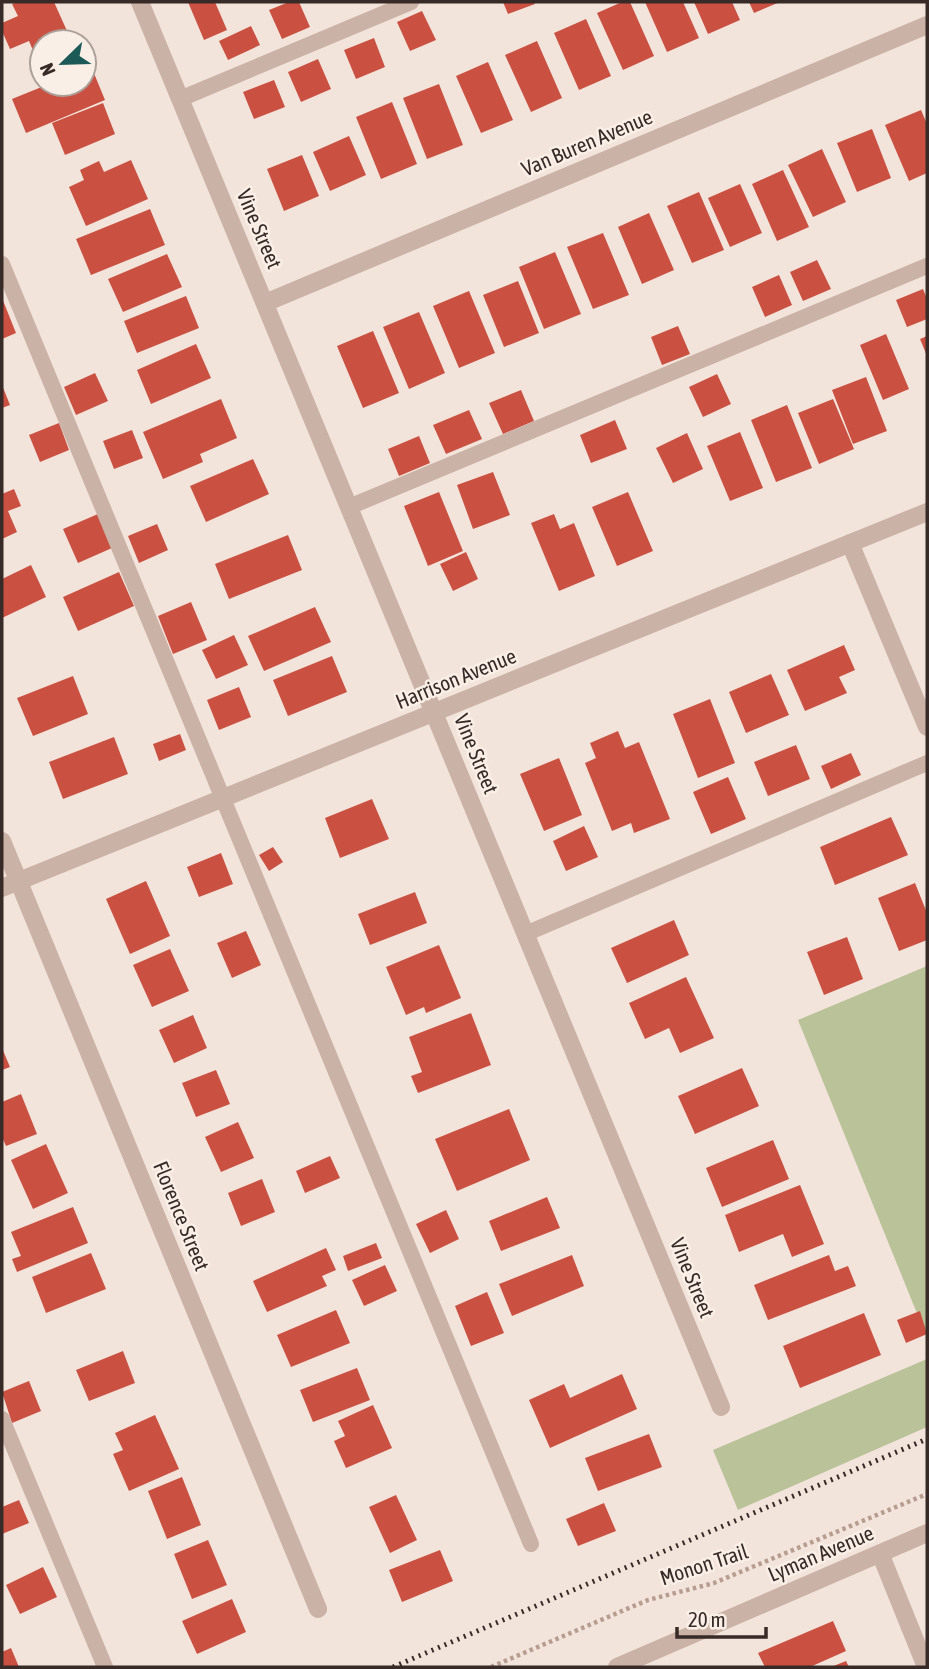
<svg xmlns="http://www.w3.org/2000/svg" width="929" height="1669" viewBox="0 0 929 1669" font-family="'Asap Condensed',sans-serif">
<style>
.green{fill:#bac29a}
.building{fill:#ca5042}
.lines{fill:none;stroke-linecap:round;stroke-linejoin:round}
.path{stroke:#b79c90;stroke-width:4.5;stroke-dasharray:3.5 3.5;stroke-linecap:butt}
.service{stroke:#cbb2a6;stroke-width:16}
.minor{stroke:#cbb2a6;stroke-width:18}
.tertiary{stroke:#cbb2a6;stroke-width:18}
.rail{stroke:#372a27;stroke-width:5;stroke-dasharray:2 5;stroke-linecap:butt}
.labels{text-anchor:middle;stroke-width:5;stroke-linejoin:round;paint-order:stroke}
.street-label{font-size:21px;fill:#372a27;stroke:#faefe7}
</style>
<rect width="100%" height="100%" fill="#f3e4db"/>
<!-- green -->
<path class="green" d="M927,966V1338L798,1020Z
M927,1359V1427L738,1510L713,1450Z"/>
<!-- building -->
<path class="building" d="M17,2H54L72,42H42V57L37,60L29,41L10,49L2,31V23L18,16L12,4Z
M188,2H215L227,30L204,40Z
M289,2H299L310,27L282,39L269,10Z
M503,2H534L535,4L508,14Z
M622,2H630L654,56L623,70L597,13Z
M645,2H683L699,38L667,52Z
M694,2H732L740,20L708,34Z
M749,2H780L754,13Z
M422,11L436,40L410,51L397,22Z
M586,19L611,76L579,90L554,33Z
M251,26L260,45L228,60L219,41Z
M374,38L385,67L356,79L344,50Z
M537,41L562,98L531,112L505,55Z
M318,59L331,89L301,102L288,72Z
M488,62L513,120L481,133L456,76Z
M91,66L105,100L26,133L12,99L49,84H84V70Z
M274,80L285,107L254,119L243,92Z
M439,84L463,145L427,159L403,98Z
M392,102L417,164L381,179L356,117Z
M103,103L115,134L65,155L52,123Z
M921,110L927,124V173L909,181L885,125Z
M872,129L891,178L857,192L837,143Z
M349,136L366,175L330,191L313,152Z
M822,149L846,202L813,217L788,165Z
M302,155L319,196L284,211L267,169Z
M131,160L148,199L86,226L69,187L84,180L80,170L99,161L104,172Z
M783,170L809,227L777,241L752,184Z
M740,184L762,233L730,247L708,198Z
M699,192L724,250L692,263L667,206Z
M150,209L165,245L91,275L76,239Z
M649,213L674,270L642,284L618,227Z
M603,233L629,295L593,309L567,247Z
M555,252L581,314L544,329L519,267Z
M167,254L182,287L123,312L108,279Z
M817,260L831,289L803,301L790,272Z
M779,275L792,305L765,317L752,287Z
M518,281L539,333L504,347L483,295Z
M923,289L927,299V319L907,327L896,300Z
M469,291L495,353L459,368L433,306Z
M186,296L199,328L137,353L124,321Z
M2,298L16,333L2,339Z
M419,312L445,373L409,389L383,327Z
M678,326L690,354L662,365L651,337Z
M373,331L399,393L363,408L337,346Z
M886,334L909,389L883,400L860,345Z
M927,336V356L920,339Z
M196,344L211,378L151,404L137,370Z
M95,373L108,401L76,415L64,387Z
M717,374L731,404L703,417L689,387Z
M866,377L887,431L853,444L832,390Z
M2,385L10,405L2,408Z
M521,390L534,421L503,434L489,403Z
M221,399L237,438L200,454L203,462L163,479L143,432Z
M833,399L854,449L819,464L798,413Z
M787,405L812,468L776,482L751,420Z
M469,410L482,439L446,454L433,425Z
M615,420L627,449L591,463L580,435Z
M59,423L69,450L40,462L29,435Z
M132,430L143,458L114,469L103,441Z
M740,432L763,488L730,501L707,446Z
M687,433L703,469L673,483L656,448Z
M419,436L430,463L399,476L388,449Z
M253,459L269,494L206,522L190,486Z
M493,472L510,515L473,529L457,485Z
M14,489L21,506L8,511L17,532L2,539V494Z
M439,492L463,551L428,566L404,506Z
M628,492L653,551L617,566L592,507Z
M98,514L112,548L78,563L63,529Z
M554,514L560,529L574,523L595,576L559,591L531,523Z
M157,524L168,550L139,563L128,536Z
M288,535L302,570L229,599L215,564Z
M466,552L478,579L453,591L440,564Z
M31,565L46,597L2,618V579Z
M119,572L134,606L78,631L63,597Z
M191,602L207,640L173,654L158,616Z
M315,607L331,642L264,671L248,636Z
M234,635L248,665L216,679L202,650Z
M844,645L855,670L839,677L847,693L805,711L787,670Z
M332,656L347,692L288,716L273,680Z
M771,674L789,715L746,733L729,692Z
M73,676L88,714L33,736L17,698Z
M239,687L251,717L219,730L207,700Z
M710,699L735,763L698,778L673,714Z
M618,731L625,748L639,742L670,819L634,833L631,823L612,831L585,763L596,758L590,743Z
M180,734L186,750L159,761L153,744Z
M114,737L128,774L63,799L49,762Z
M796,745L810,779L768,796L754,762Z
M851,753L861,775L831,789L821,766Z
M559,758L582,815L544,831L520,774Z
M728,777L746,819L711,834L693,792Z
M372,799L389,839L340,858L325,818Z
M891,817L908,855L835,885L820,847Z
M584,826L598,857L566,871L553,841Z
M273,847L283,862L269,871L259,855Z
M221,853L233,884L199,897L187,867Z
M146,881L170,936L130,954L106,899Z
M915,883L927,913V940L899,951L878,898Z
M415,892L427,923L370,945L358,914Z
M674,920L689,955L627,983L611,948Z
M246,931L261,965L232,978L217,943Z
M847,937L863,979L824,995L807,952Z
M439,945L461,998L426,1013L424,1007L406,1015L386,967Z
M170,949L189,991L152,1007L133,965Z
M686,977L714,1038L680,1053L669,1028L645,1039L629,1003Z
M471,1013L491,1065L418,1093L411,1076L422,1072L409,1037Z
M193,1015L207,1048L174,1063L159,1030Z
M2,1048L10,1067L2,1070Z
M742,1068L759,1106L695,1134L678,1096Z
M216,1070L230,1104L196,1117L182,1083Z
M21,1094L37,1134L6,1146L2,1137V1102Z
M509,1109L530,1160L457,1191L435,1139Z
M238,1122L254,1158L221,1172L205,1137Z
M773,1140L789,1179L722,1207L706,1168Z
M46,1144L68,1193L33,1209L11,1160Z
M330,1156L340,1178L305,1193L296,1171Z
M262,1179L275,1212L241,1226L228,1193Z
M800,1185L824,1244L792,1257L783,1234L739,1252L725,1215Z
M547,1197L560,1228L501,1251L489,1221Z
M73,1207L88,1243L17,1272L12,1259L21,1256L11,1232Z
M446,1210L459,1239L430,1253L416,1224Z
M376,1243L382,1258L348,1271L343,1256Z
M326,1248L336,1270L322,1276L327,1286L267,1312L253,1281Z
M91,1253L106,1289L46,1313L32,1277Z
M572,1255L584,1286L512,1316L499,1284Z
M829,1255L835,1271L848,1266L856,1286L768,1320L754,1285Z
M385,1265L397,1291L364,1306L352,1280Z
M487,1292L504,1333L471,1346L455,1306Z
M336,1310L350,1343L291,1367L277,1335Z
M920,1311L927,1334L906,1343L897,1320Z
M864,1313L881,1355L800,1388L783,1346Z
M123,1351L135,1383L89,1401L76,1370Z
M357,1368L370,1400L313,1422L300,1390Z
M622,1374L637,1409L550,1448L529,1400L564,1384L570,1398Z
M29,1381L41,1411L12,1423L2,1392Z
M373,1405L392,1448L346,1468L334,1441L345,1436L338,1421Z
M155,1415L179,1469L129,1491L113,1454L123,1450L115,1433Z
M649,1434L662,1467L598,1491L585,1458Z
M182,1477L201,1525L167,1539L148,1491Z
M396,1495L417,1540L390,1553L369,1507Z
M19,1500L29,1523L2,1534V1507Z
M604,1503L616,1531L578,1546L566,1519Z
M208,1540L227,1585L192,1599L174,1554Z
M440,1550L453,1581L402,1602L389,1570Z
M43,1567L57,1597L20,1614L6,1585Z
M232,1599L246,1632L197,1654L182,1621Z
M833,1621L846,1651L810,1667H765L758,1653Z
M11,1648L19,1667H2V1652Z
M846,1661L849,1667H831Z"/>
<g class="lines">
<!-- path -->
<path class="path" d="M491,1667L648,1600L714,1583L927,1494"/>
<!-- service -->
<path class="service" d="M180,99L411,2
M2,264L531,1544
M349,507L927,266
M525,934L927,763
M2,1419L105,1667"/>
<!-- minor -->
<path class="minor" d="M140,2L721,1407
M265,303L927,25
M850,543L927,727
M2,841L318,1609
M880,1553L926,1667
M617,1667L927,1533"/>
<!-- tertiary -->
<path class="tertiary" d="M2,888L927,512"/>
<!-- rail -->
<path class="rail" d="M393,1667L927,1439"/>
</g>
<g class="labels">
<!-- street labels -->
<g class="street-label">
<text transform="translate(587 143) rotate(-23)" y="7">Van Buren Avenue</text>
<text transform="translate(259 229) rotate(67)" y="7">Vine Street</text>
<text transform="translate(456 679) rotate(-22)" y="7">Harrison Avenue</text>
<text transform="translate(476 754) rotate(68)" y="7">Vine Street</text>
<text transform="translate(181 1216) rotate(68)" y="7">Florence Street</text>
<text transform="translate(692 1278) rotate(68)" y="7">Vine Street</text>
<text transform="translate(821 1554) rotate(-23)" y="7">Lyman Avenue</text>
<text transform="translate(704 1565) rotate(-18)" y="7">Monon Trail</text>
</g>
</g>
<!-- border -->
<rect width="929" height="1669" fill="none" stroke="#372a27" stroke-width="7"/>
<!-- north arrow -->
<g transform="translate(63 63) rotate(247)"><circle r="33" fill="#faefe7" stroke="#aca09a" stroke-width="2"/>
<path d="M0-5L12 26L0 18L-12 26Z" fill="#1b5a56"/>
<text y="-10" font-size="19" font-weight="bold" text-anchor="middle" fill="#372a27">N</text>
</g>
<!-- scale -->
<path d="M677 1627v10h89v-10" fill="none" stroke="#372a27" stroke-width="3.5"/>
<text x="688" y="1627" font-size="21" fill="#372a27" stroke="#faefe7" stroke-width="5" paint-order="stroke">20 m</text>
</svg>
